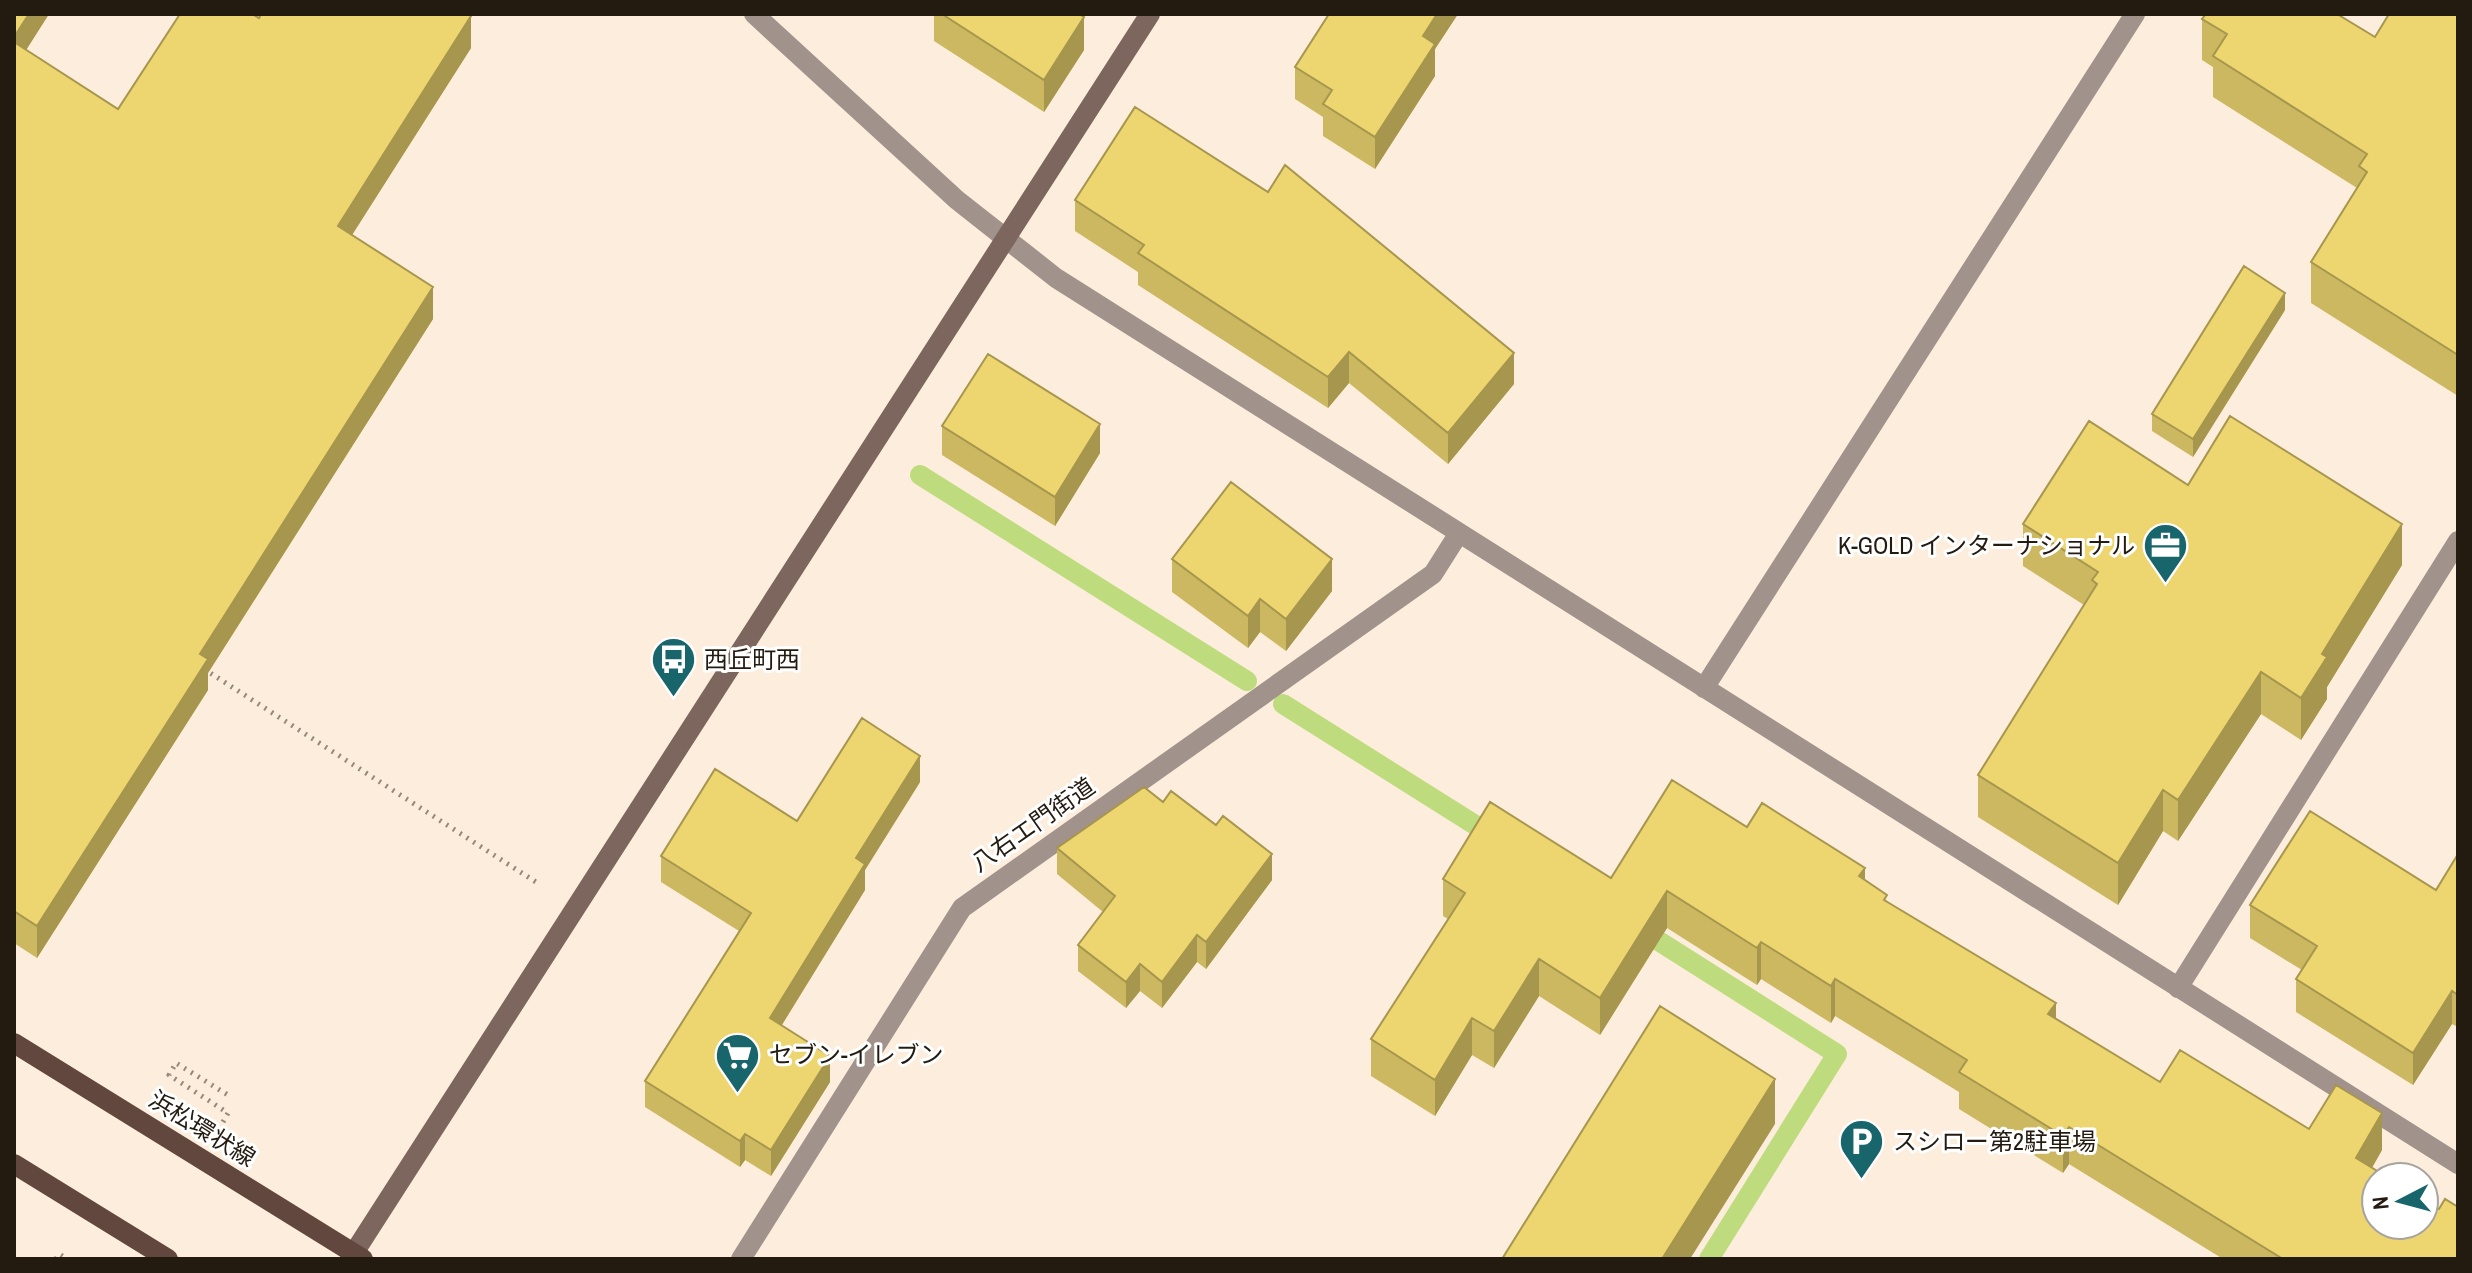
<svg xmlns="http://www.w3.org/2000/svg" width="2472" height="1273" viewBox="0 0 2472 1273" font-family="'Archivo Narrow','Noto Sans JP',sans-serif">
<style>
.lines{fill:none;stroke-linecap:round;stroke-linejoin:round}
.stream{stroke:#bedc7e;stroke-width:20}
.path{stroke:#95897b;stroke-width:5;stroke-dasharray:2 6;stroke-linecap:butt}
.street{stroke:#a2928c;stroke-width:20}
.secondary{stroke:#7c665d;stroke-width:20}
.primary{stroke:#61473d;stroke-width:20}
.wall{fill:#ccb860}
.shaded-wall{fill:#a6964e}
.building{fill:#edd670;stroke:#a6964e;stroke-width:2}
.labels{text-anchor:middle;stroke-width:6;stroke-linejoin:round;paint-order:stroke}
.poi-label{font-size:24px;fill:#231a10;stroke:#fff;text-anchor:start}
.street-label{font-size:24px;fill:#231a10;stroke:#fff}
</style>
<rect width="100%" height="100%" fill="#fceddc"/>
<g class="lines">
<!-- stream -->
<path class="stream" d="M920,475L1247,681
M1283,704L1499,840
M1635,926L1837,1054L1709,1259"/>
<!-- path -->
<path class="path" d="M204,669L539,884
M223,1122L228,1113L169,1075L176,1063L228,1095
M56,1259L59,1254L67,1259"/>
<!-- street -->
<path class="street" d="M754,14L957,200L1056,278L2458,1164
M1704,688L2135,14
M2178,988L2458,541
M741,1259L962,908L1433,574L1459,533"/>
<!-- secondary -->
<path class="secondary" d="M350,1259L1150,14"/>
<!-- primary -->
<path class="primary" d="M14,1043L363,1259
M14,1164L168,1259"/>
</g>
<!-- wall -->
<path class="wall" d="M14,14H49L26,50L118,109L259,18L471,48L352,235L433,319L208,673V690L37,958L14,943Z
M934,14H1079L1084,50L1044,112L934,41Z
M1329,14H1458L1435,49V76L1375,169L1323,136V117L1295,99V67Z
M2458,14V396L2311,303V262L2357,188L2213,97V67L2202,60V19L2375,37Z
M1075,200L1514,384L1448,464L1349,383L1328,408L1138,285V272L1075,231Z
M2285,310L2193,457L2152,431V414Z
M942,426L1100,453L1055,526L942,455Z
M2188,485L2402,565L2327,687V699L2301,740L2261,714L2178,841L2163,831L2118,905L1978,817V775L2084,605L2023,566V524Z
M1172,559L1332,591L1286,651L1260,632L1248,648L1172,592Z
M920,782L865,870V890L782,1025L830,1082L771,1176L745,1160L740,1167L645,1107V1081L739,931L661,882V856L797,821Z
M1163,802L1272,880L1206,969L1197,962L1162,1008L1140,991L1126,1008L1078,971V945L1103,912L1057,874V848Z
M1747,827L1865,880L1887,901L2056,1019L2160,1082L2309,1129L2382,1150L2372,1168L2458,1259H2223L2069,1164L2063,1173L1959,1109V1092L1835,1016L1831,1023L1761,979L1757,985L1667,928L1600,1035L1539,996L1494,1068L1472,1055L1435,1116L1371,1076V1039L1448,919L1443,916V879L1611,878Z
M2458,854V1027L2452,1024L2413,1085L2296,1012V979L2302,970L2250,938V905L2436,890Z"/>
<!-- shaded-wall -->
<path class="shaded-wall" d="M29,14H49L14,69V37Z
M1437,14H1458L1435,49V76L1375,169V137L1423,36Z
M471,16V48L338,257V226Z
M1084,17V50L1044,112V80Z
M433,287V319L208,673V690L37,958V926L200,654Z
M2285,293V310L2193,457V439Z
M1349,352V383L1328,408V377Z
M1514,353V384L1448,464V433Z
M1100,424V453L1055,526V497Z
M2402,524V565L2327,687V699L2301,740V698L2322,654Z
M1332,559V591L1286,651V619Z
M1260,599V632L1248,648V616Z
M2261,672V714L2178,841V800Z
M920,756V782L865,870V890L770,1044V1018L856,858Z
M2163,790V831L2118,905V863Z
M1272,854V880L1206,969V942Z
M1865,868V905L1859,876Z
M1667,891V928L1600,1035V998Z
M1197,935V962L1162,1008V982Z
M1761,942V979L1757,985V948Z
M1539,959V996L1494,1068V1031Z
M1140,964V991L1126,1008V982Z
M1835,979V1016L1831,1023V986Z
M2452,991V1024L2413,1085V1053Z
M2056,1003V1040L2048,1014Z
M1472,1018V1055L1435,1116V1080Z
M830,1056V1082L771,1176V1150Z
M1775,1079V1124L1690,1259H1662Z
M2382,1113V1150L2356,1195V1158Z
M2069,1127V1164L2063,1173V1136Z
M745,1134V1160L740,1167V1141Z"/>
<!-- building -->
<path class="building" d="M14,14H29L14,37Z
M180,14H252L259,18L261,14H468L471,16L338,226L433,287L200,654L208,659L37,926L14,911V42L118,109Z
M942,14H1079L1084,17L1044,80Z
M1329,14H1437L1423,36L1435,44L1375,137L1323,104L1332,90L1295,67Z
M2206,14H2337L2375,37L2389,14H2458V355L2311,262L2367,172L2359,166L2367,154L2213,56L2227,34L2202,19Z
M1135,107L1268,192L1285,165L1514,353L1448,433L1349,352L1328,377L1138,253L1144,245L1075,200Z
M2244,266L2285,293L2193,439L2152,414Z
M988,354L1100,424L1055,497L942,426Z
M2230,416L2402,524L2322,654L2327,657L2301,698L2261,672L2178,800L2163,790L2118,863L1978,775L2097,584L2092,580L2098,572L2023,524L2089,421L2188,485Z
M1231,482L1332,559L1286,619L1260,599L1248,616L1172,559Z
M862,718L920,756L856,858L865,864L770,1018L830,1056L771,1150L745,1134L740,1141L645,1081L751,913L661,856L715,769L797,821Z
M1672,780L1747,827L1762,803L1865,868L1859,876L1887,895L1884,900L2056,1003L2048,1014L2160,1082L2180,1050L2309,1129L2336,1085L2382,1113L2356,1158L2387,1177H2376V1225H2424V1200L2439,1209L2445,1199L2458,1207V1259H2283L2069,1127L2063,1136L1959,1072L1967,1060L1835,979L1831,986L1761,942L1757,948L1667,891L1600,998L1539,959L1494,1031L1472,1018L1435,1080L1371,1039L1465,893L1443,879L1490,802L1611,878Z
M1144,787L1163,802L1171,791L1216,825L1223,816L1272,854L1206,942L1197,935L1162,982L1140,964L1126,982L1078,945L1115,896L1057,848Z
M2310,811L2436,890L2458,854V995L2452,991L2413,1053L2296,979L2317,946L2250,905Z
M1660,1006L1775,1079L1662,1259H1502Z"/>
<!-- icons -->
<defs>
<symbol id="office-pin" viewBox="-11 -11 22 30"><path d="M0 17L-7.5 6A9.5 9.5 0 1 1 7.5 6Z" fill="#18656c" stroke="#fff"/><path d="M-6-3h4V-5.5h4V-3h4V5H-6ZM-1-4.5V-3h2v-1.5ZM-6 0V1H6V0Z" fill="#fff"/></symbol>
<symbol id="bus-pin" viewBox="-11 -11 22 30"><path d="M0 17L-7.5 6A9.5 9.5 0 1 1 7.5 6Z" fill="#18656c" stroke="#fff"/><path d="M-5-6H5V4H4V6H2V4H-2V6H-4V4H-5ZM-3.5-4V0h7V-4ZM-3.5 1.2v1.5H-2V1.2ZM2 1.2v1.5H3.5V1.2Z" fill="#fff"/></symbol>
<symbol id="supermarket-pin" viewBox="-11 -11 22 30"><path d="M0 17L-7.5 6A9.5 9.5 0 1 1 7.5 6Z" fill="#18656c" stroke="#fff"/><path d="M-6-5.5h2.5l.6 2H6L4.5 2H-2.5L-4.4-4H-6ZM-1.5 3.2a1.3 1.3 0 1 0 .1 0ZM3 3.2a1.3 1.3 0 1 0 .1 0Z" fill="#fff"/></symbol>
<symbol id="parking-pin" viewBox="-11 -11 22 30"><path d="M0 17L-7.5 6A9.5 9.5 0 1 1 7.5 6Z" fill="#18656c" stroke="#fff"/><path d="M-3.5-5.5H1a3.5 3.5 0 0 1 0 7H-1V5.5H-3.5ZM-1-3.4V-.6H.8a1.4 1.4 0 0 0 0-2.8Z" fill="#fff"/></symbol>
</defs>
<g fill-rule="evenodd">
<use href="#office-pin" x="2140" y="520" width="51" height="69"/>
<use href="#bus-pin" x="648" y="634" width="51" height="69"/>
<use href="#supermarket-pin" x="712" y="1030" width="51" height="69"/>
<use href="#parking-pin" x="1836" y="1116" width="51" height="69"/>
</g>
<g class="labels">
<!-- poi labels -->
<g class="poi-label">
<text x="2135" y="554" text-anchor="end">K-GOLD インターナショナル</text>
<text x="704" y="668">西丘町西</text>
<text x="769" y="1063">セブン-イレブン</text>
<text x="1893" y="1150">スシロー第2駐車場</text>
</g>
<!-- street labels -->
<g class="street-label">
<text transform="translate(1033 825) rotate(-35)" y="8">八右エ門街道</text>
<text transform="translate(202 1129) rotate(32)" y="8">浜松環状線</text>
</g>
</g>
<!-- border -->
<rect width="2472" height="1273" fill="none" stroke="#231a10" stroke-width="32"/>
<!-- north arrow -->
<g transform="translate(2400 1201) rotate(264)"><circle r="38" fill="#ffffff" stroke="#a7a39f" stroke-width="2"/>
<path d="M0-6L14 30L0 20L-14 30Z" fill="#18656c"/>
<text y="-12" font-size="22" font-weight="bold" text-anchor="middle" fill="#231a10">N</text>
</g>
</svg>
